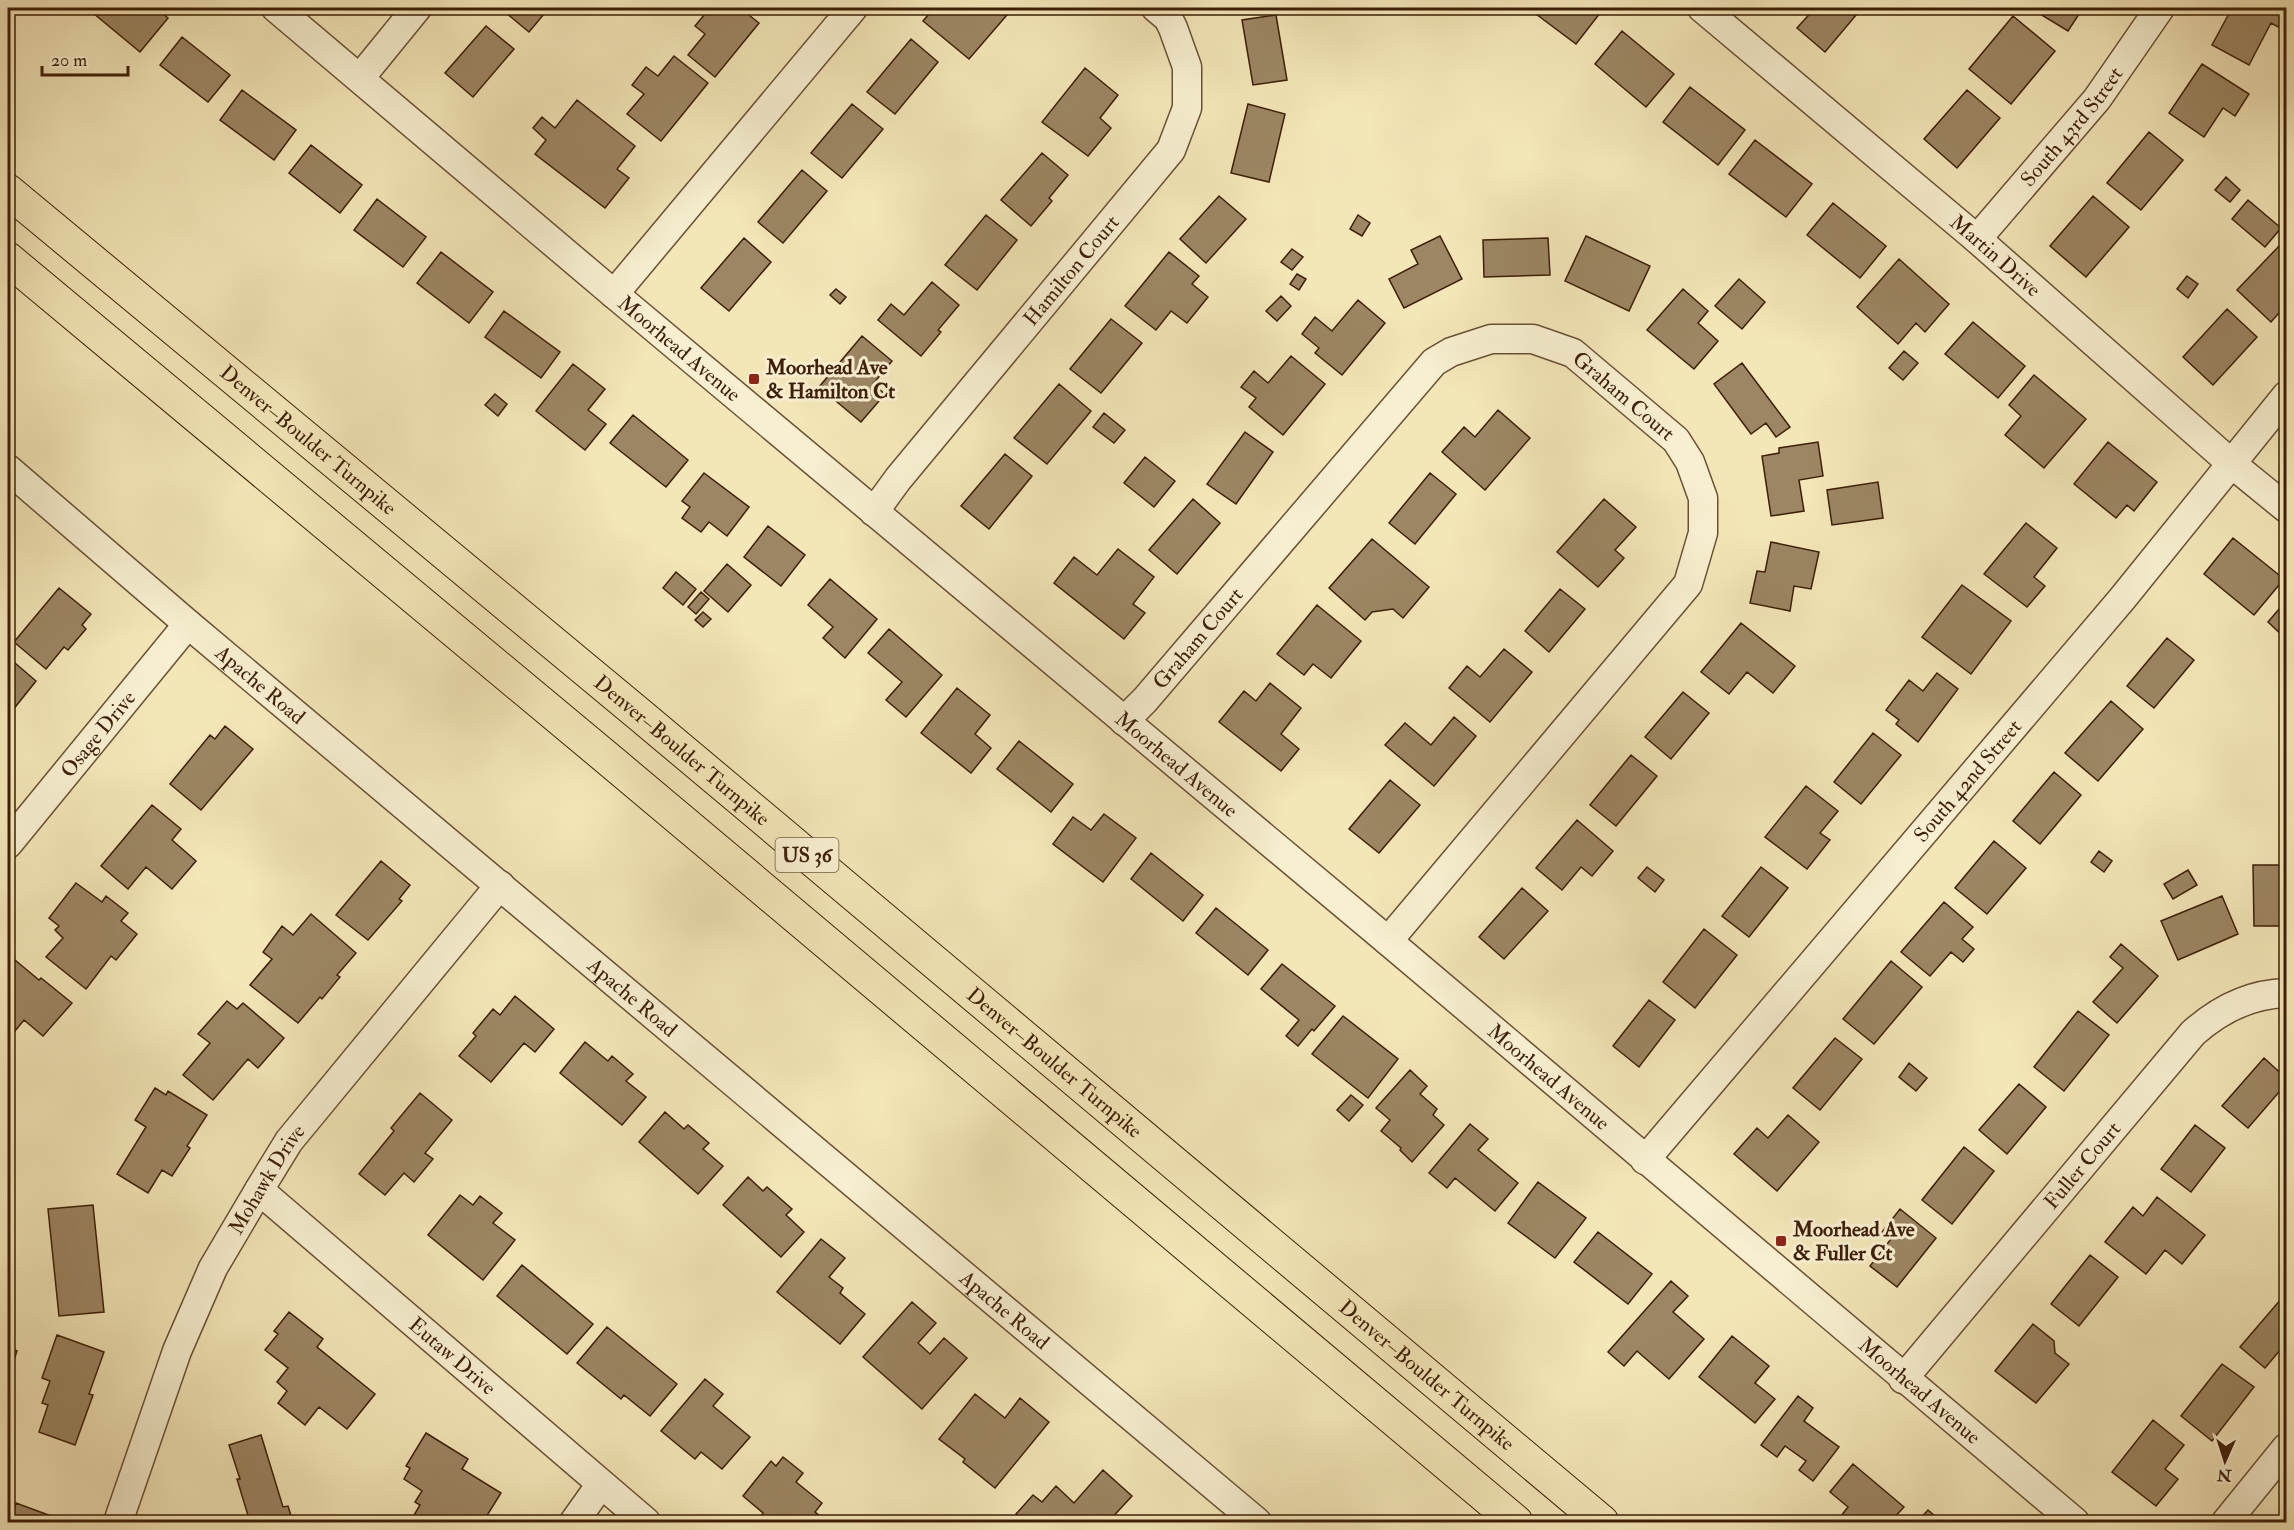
<svg xmlns="http://www.w3.org/2000/svg" width="2294" height="1530" viewBox="0 0 2294 1530" font-family="'IM FELL Double Pica',serif">
<style>
.building{fill:#9c8663;stroke:#3e1e09;stroke-width:1.5}
.lines{fill:none;stroke-linecap:round;stroke-linejoin:round}
.minor-casing{stroke:#6b5034;stroke-width:31}
.highway-casing{stroke:#3e1e09;stroke-width:35}
.minor{stroke:#f7efd0;stroke-width:28}
.highway{stroke:#f3e6b7;stroke-width:33}
.poi-dot{fill:#8f2418;stroke:#f7efd0;stroke-width:2}
.labels{text-anchor:middle;stroke-width:6;stroke-linejoin:round;paint-order:stroke}
.shield{fill:#f7efd0;stroke:#765d45;stroke-width:1.5}
.shield-label{font-size:20px;font-weight:bold;fill:#3e1e09}
.street-label{font-size:21px;fill:#3e1e09;stroke:#f7efd0}
.poi-label{font-size:21px;font-weight:bold;fill:#3e1e09;stroke:#f7efd0;text-anchor:start}
</style>
<rect width="100%" height="100%" fill="#f3e6b7"/>
<filter id="stains"><feTurbulence type="fractalNoise" baseFrequency=".00333" numOctaves="4"/><feColorMatrix values="0 0 0 0 .2 0 0 0 0 .09 0 0 0 0 .02 0 0 0 .5 -.17"/></filter>
<radialGradient id="worn" r=".72"><stop offset=".6" stop-color="#630" stop-opacity="0"/><stop offset="1" stop-color="#630" stop-opacity=".3"/></radialGradient>
<!-- building -->
<path class="building" d="M87,8H156L168,18L140,52Z
M500,8H549L529,32Z
M710,8H740L759,23L715,77L688,55L705,34L695,26Z
M934,8H1013L969,59L923,21Z
M1528,8H1604L1576,44Z
M1815,8H1862L1825,52L1797,28Z
M2030,8H2083L2068,31Z
M2232,8H2286V26L2284,30L2271,23L2249,65L2212,45Z
M1276,15L1287,80L1253,85L1242,20Z
M2013,16L2055,51L2011,104L1969,69Z
M486,26L514,49L473,97L445,73Z
M1622,31L1674,74L1646,107L1595,64Z
M182,37L230,75L208,102L160,65Z
M911,39L938,62L895,114L867,92Z
M674,56L708,83L661,141L627,114L644,94L632,85L646,67L658,76Z
M2202,64L2249,94L2235,116L2223,108L2204,137L2169,113Z
M1085,68L1118,95L1100,118L1111,128L1088,156L1042,122Z
M1690,87L1745,130L1718,165L1663,122Z
M242,90L296,130L274,160L220,120Z
M1967,90L2000,118L1957,168L1924,139Z
M577,100L635,146L617,169L629,178L605,208L535,154L546,140L533,128L542,117L555,128Z
M852,104L883,129L842,178L811,153Z
M1248,104L1285,114L1269,182L1231,173Z
M2149,132L2183,160L2141,210L2107,183Z
M1755,140L1812,184L1786,217L1729,174Z
M311,145L362,185L340,213L289,173Z
M1042,153L1068,175L1049,198L1052,201L1031,226L1001,200Z
M802,170L827,191L783,243L758,222Z
M2226,177L2240,190L2230,202L2215,190Z
M1219,196L1246,219L1206,263L1180,239Z
M2093,196L2129,227L2086,277L2050,246Z
M377,199L426,237L403,267L354,230Z
M2248,200L2281,228L2265,247L2232,219Z
M1833,203L1886,246L1860,278L1807,235Z
M986,215L1017,240L977,290L945,265Z
M1358,215L1370,223L1362,236L1350,229Z
M1440,236L1462,279L1404,308L1389,279L1418,264L1411,250Z
M1586,236L1650,266L1629,311L1565,281Z
M744,238L771,262L729,311L701,288Z
M1548,238L1550,275L1484,277L1483,240Z
M2280,245L2286,251V305L2271,322L2237,290Z
M1292,249L1303,257L1292,270L1281,262Z
M441,252L493,292L469,323L417,283Z
M1169,252L1199,276L1192,284L1208,297L1187,323L1171,311L1156,330L1125,306Z
M1899,259L1949,304L1925,332L1916,323L1898,344L1857,307Z
M1297,274L1306,279L1299,290L1290,284Z
M2187,276L2198,284L2188,298L2177,289Z
M1739,279L1765,302L1742,329L1715,306Z
M932,282L959,305L938,330L941,332L921,356L878,320L891,304L904,315Z
M836,289L846,297L840,304L830,295Z
M1683,289L1708,311L1698,323L1718,341L1694,369L1647,330Z
M1281,296L1291,306L1277,321L1266,311Z
M1358,300L1385,323L1342,375L1315,353L1319,348L1302,334L1315,317L1332,331Z
M2227,309L2257,337L2213,385L2183,357Z
M504,311L560,352L541,378L485,337Z
M1111,319L1142,343L1101,393L1070,369Z
M1973,322L2025,366L1998,398L1945,354Z
M862,336L892,361L873,384L885,394L861,422L819,387Z
M1904,351L1918,363L1903,380L1889,368Z
M1291,356L1325,384L1283,435L1249,407L1256,398L1241,387L1254,371L1268,383Z
M1742,363L1790,427L1776,437L1766,423L1751,434L1714,384Z
M573,364L605,389L588,410L606,424L585,450L536,411Z
M2034,375L2086,419L2044,468L2005,435L2021,416L2009,405Z
M1059,384L1091,411L1047,464L1014,438Z
M495,394L507,404L498,416L485,405Z
M1498,410L1530,438L1485,490L1442,452L1464,427L1475,437Z
M1104,413L1125,430L1114,443L1093,427Z
M633,415L688,460L666,487L610,443Z
M1245,432L1273,452L1236,504L1207,484Z
M1818,442L1823,476L1799,480L1804,511L1771,516L1762,456L1779,453V448Z
M2108,442L2157,482L2134,511L2127,505L2116,518L2074,484Z
M1005,454L1032,476L989,529L961,506Z
M1145,457L1175,481L1154,507L1124,483Z
M704,473L749,507L727,536L709,522L701,532L682,518L690,507L682,501Z
M1430,473L1456,494L1415,544L1389,523Z
M1878,482L1883,518L1832,525L1827,490Z
M1193,499L1220,523L1177,574L1149,550Z
M1604,499L1636,527L1615,550L1624,558L1598,587L1557,552Z
M2026,523L2057,548L2034,577L2045,586L2027,607L1984,574Z
M768,526L805,555L781,586L744,557Z
M2233,538L2284,579L2254,615L2204,574Z
M1372,539L1429,587L1403,618L1393,609L1372,612L1365,620L1329,588Z
M1771,542L1819,552L1811,589L1794,586L1790,611L1750,603L1757,571L1765,572Z
M1118,549L1154,577L1133,604L1145,613L1124,639L1054,583L1074,557L1097,575Z
M727,564L751,585L728,612L704,591Z
M676,572L696,589L683,605L663,588Z
M830,579L877,619L845,658L823,638L833,627L808,605Z
M1962,585L2011,621L1971,674L1922,637Z
M59,588L91,614L82,625L86,629L68,650L64,647L46,669L14,642Z
M1560,589L1585,609L1549,652L1525,631Z
M701,592L709,599L696,614L688,607Z
M2286,601V639L2268,622Z
M1317,605L1361,641L1331,678L1313,664L1304,675L1277,654Z
M703,612L711,619L703,627L695,620Z
M1741,623L1795,666L1773,693L1747,672L1729,694L1701,672Z
M889,629L942,675L906,717L886,700L902,682L868,653Z
M2167,638L2194,660L2154,708L2127,686Z
M1504,649L1532,672L1490,722L1449,688L1467,666L1480,677Z
M8,657L36,681L8,716Z
M1937,673L1958,689L1918,742L1896,724L1899,720L1886,710L1909,680L1923,691Z
M1270,683L1301,708L1281,734L1299,749L1281,771L1219,722L1244,691L1256,701Z
M957,688L990,715L975,734L991,748L971,773L921,733Z
M1683,692L1709,713L1671,759L1645,737Z
M2111,701L2143,729L2098,781L2065,753Z
M1454,717L1476,736L1434,786L1385,745L1405,723L1431,745Z
M225,726L253,749L201,810L170,784L210,735L215,739Z
M1873,733L1901,755L1861,804L1834,782Z
M1019,741L1073,784L1051,812L997,769Z
M1631,755L1657,776L1616,826L1590,805Z
M2054,772L2081,795L2040,844L2013,821Z
M1390,780L1420,805L1379,853L1349,829Z
M1806,786L1838,811L1820,833L1830,840L1807,869L1765,837Z
M152,805L181,829L172,840L196,861L172,889L146,867L128,889L101,866Z
M1104,814L1136,838L1103,882L1053,844L1073,817L1091,830Z
M1577,820L1613,851L1592,876L1581,867L1562,890L1536,868Z
M1994,841L2026,868L1987,914L1955,888Z
M2099,851L2112,861L2104,872L2091,862Z
M1151,853L1203,895L1183,921L1131,879Z
M381,861L410,885L399,899L402,901L368,940L336,915Z
M2253,865H2286V931V926H2254Z
M1647,867L1664,880L1655,892L1638,878Z
M1761,867L1788,888L1749,937L1722,916Z
M2188,870L2197,885L2173,899L2164,884Z
M76,883L102,902L106,896L128,913L121,921L137,934L116,960L111,956L86,989L46,957L63,938L55,930L59,926L49,918Z
M1522,888L1548,911L1504,959L1479,937Z
M2222,896L2238,934L2178,960L2161,921Z
M1944,902L1973,927L1962,939L1974,949L1963,962L1951,952L1930,976L1901,952Z
M1216,908L1268,950L1248,975L1196,933Z
M311,914L356,953L337,975L340,977L322,999L320,997L298,1023L250,985L272,959L263,952L282,926L293,935Z
M1704,929L1737,955L1695,1008L1663,982Z
M2121,944L2158,976L2117,1023L2093,1002L2123,968L2110,957Z
M15,960L39,980L41,978L72,1003L43,1036L24,1020L15,1031L8,1025V968Z
M1891,961L1922,987L1874,1044L1843,1019Z
M1282,964L1335,1006L1314,1031L1312,1029L1298,1046L1286,1036L1299,1020L1261,989Z
M515,996L554,1029L535,1052L524,1043L491,1082L459,1056L476,1036L473,1033L493,1009L500,1015Z
M1649,1000L1675,1020L1639,1067L1613,1046Z
M227,1001L237,1009L243,1003L284,1038L258,1068L248,1059L213,1100L183,1075L210,1043L198,1034Z
M2078,1011L2109,1035L2064,1091L2034,1067Z
M1343,1016L1398,1059L1368,1098L1312,1054Z
M1835,1038L1862,1059L1820,1110L1793,1088Z
M585,1042L608,1061L612,1056L633,1074L626,1081L646,1097L622,1125L560,1073Z
M2264,1058L2286,1078V1084L2248,1128L2222,1106Z
M1909,1063L1927,1078L1916,1091L1899,1077Z
M1410,1070L1427,1086L1420,1094L1437,1109L1433,1115L1444,1125L1412,1162L1400,1150L1401,1148L1381,1131L1390,1120L1376,1108Z
M2019,1084L2046,1107L2007,1154L1979,1130Z
M155,1088L166,1095L168,1091L207,1115L187,1146L190,1148L172,1176L162,1170L148,1193L117,1174L146,1127L135,1120Z
M420,1093L452,1120L425,1153L433,1159L414,1182L404,1173L385,1195L359,1174L394,1131L391,1128Z
M1351,1095L1363,1105L1349,1121L1337,1110Z
M665,1112L684,1129L688,1125L709,1143L703,1149L723,1166L698,1194L639,1142Z
M1788,1115L1819,1142L1777,1191L1734,1154L1757,1128L1768,1138Z
M1470,1124L1488,1139L1478,1150L1518,1183L1495,1211L1455,1178L1447,1188L1429,1173Z
M2195,1125L2225,1148L2191,1192L2161,1169Z
M1964,1147L1994,1171L1952,1224L1922,1200Z
M748,1177L763,1191L767,1187L792,1209L786,1215L804,1232L781,1257L723,1205Z
M1538,1182L1586,1218L1555,1258L1508,1223Z
M460,1195L473,1205L480,1196L502,1213L493,1223L515,1240L483,1280L428,1235Z
M2157,1197L2205,1235L2182,1264L2165,1250L2146,1274L2105,1242L2133,1207L2143,1216Z
M93,1205L104,1312L59,1316L48,1209Z
M1900,1209L1936,1238L1897,1287L1870,1266L1891,1239L1882,1232Z
M1598,1232L1652,1274L1628,1304L1574,1262Z
M821,1239L845,1258L829,1277L843,1288L840,1293L865,1314L840,1344L777,1292Z
M2090,1255L2118,1277L2079,1326L2051,1304Z
M522,1265L593,1324L567,1354L497,1296Z
M1671,1281L1688,1296L1673,1312L1704,1339L1669,1379L1637,1351L1624,1366L1608,1352Z
M2281,1299L2286,1304V1343L2265,1368L2240,1347Z
M912,1302L936,1323L918,1343L930,1354L944,1338L967,1358L922,1409L863,1357Z
M289,1312L323,1339L317,1347L375,1394L347,1429L319,1407L305,1425L278,1403L287,1391L277,1382L288,1368L265,1350L278,1334L274,1331Z
M2033,1324L2054,1341L2055,1353L2069,1364L2036,1403L1995,1371Z
M607,1327L677,1384L650,1416L624,1395L621,1399L577,1363Z
M57,1335L104,1352L89,1394L93,1395L75,1445L39,1432L48,1405L42,1403L50,1381L42,1378Z
M1732,1336L1769,1366L1755,1383L1775,1399L1755,1423L1699,1377Z
M8,1347L17,1351L8,1378Z
M2222,1364L2254,1387L2212,1441L2181,1416Z
M705,1379L723,1394L713,1406L750,1437L722,1469L701,1452L695,1459L661,1431Z
M975,1394L1005,1418L1020,1398L1049,1422L995,1488L963,1462L965,1459L939,1439Z
M1798,1396L1813,1408L1804,1421L1839,1447L1813,1481L1799,1470L1806,1461L1785,1446L1777,1457L1761,1445Z
M2153,1420L2184,1445L2165,1469L2178,1479L2156,1506L2112,1472Z
M426,1433L468,1459L462,1469L501,1493L483,1522H410L420,1505L415,1502L422,1491L404,1479L410,1468L406,1466Z
M261,1435L283,1507L288,1506L293,1522H250L237,1479H240L229,1445Z
M783,1457L803,1473L796,1482L822,1503L815,1512L828,1522H765L759,1518L763,1513L743,1496L771,1461L776,1466Z
M1853,1464L1904,1507L1890,1522H1848L1841,1516L1848,1507L1830,1492Z
M1103,1470L1132,1496L1108,1522H1026L1016,1514L1033,1495L1042,1502L1056,1486L1074,1503Z
M16,1503L51,1516L48,1522H8V1510L13,1512Z
M1928,1510L1942,1522H1917Z"/>
<g class="lines">
<defs>
<g id="minor">
<path id="s1" d="M276,8L614,294L1388,941L2075,1522"/>
<path id="s2" d="M1702,8L1977,239L2232,464L2286,508"/>
<path d="M360,78L417,8"/>
<path id="s3" d="M1977,239L2097,99L2160,8"/>
<path d="M614,294L853,8"/>
<path id="s4" d="M8,469L188,624L1257,1522"/>
<path id="s5" d="M874,512L898,479L1171,150L1187,108V67L1173,28L1168,18L1156,8"/>
<path id="s6" d="M1124,721L1145,700L1434,362L1451,352L1491,339H1533L1573,353L1676,440L1690,462L1703,498V533L1688,584L1388,941"/>
<path id="s7" d="M8,844L188,624"/>
<path id="s8" d="M1645,1160L2122,599L2286,396"/>
<path id="s9" d="M259,1190L646,1522"/>
<path id="s10" d="M1903,1379L2193,1033C2220,1009 2250,994 2286,993"/>
<path id="s11" d="M118,1522L177,1351L213,1268L259,1190L289,1141L500,885"/>
<path d="M574,1522L601,1484"/>
<path d="M2226,1522L2286,1448"/>
</g>
<g id="highway">
<path id="s12" d="M8,191L640,715L1602,1522"/>
<path d="M8,259L613,763L1516,1522"/>
</g>
</defs>
<!-- minor casing -->
<use href="#minor" class="minor-casing"/>
<!-- highway casing -->
<use href="#highway" class="highway-casing"/>
<!-- minor -->
<use href="#minor" class="minor"/>
<!-- highway -->
<use href="#highway" class="highway"/>
</g>
<!-- markers -->
<g class="poi-dot">
<rect x="748" y="373" width="12" height="12" rx="3"/>
<rect x="1775" y="1235" width="12" height="12" rx="3"/>
</g>
<g class="labels">
<!-- shield labels -->
<rect class="shield" x="775.5" y="838" width="63" height="34" rx="4.5"/>
<g class="shield-label">
<text x="807" y="862">US 36</text>
</g>
<!-- street labels -->
<g class="street-label">
<text dy="7" stroke="none"><textPath href="#s3" startOffset="147">South 43rd Street</textPath></text>
<text dy="7" stroke="none"><textPath href="#s2" startOffset="384">Martin Drive</textPath></text>
<text dy="7" stroke="none"><textPath href="#s5" startOffset="312">Hamilton Court</textPath></text>
<text dy="7" stroke="none"><textPath href="#s1" startOffset="528">Moorhead Avenue</textPath></text>
<text dy="7" stroke="none"><textPath href="#s6" startOffset="687">Graham Court</textPath></text>
<text dy="7" stroke="none"><textPath href="#s12" startOffset="390">Denver–Boulder Turnpike</textPath></text>
<text dy="7" stroke="none"><textPath href="#s6" startOffset="111">Graham Court</textPath></text>
<text dy="7" stroke="none"><textPath href="#s4" startOffset="332">Apache Road</textPath></text>
<text dy="7" stroke="none"><textPath href="#s7" startOffset="142">Osage Drive</textPath></text>
<text dy="7" stroke="none"><textPath href="#s12" startOffset="876">Denver–Boulder Turnpike</textPath></text>
<text dy="7" stroke="none"><textPath href="#s1" startOffset="1176">Moorhead Avenue</textPath></text>
<text dy="7" stroke="none"><textPath href="#s8" startOffset="498">South 42nd Street</textPath></text>
<text dy="7" stroke="none"><textPath href="#s4" startOffset="818">Apache Road</textPath></text>
<text dy="7" stroke="none"><textPath href="#s12" startOffset="1362">Denver–Boulder Turnpike</textPath></text>
<text dy="7" stroke="none"><textPath href="#s1" startOffset="1662">Moorhead Avenue</textPath></text>
<text dy="7" stroke="none"><textPath href="#s10" startOffset="279">Fuller Court</textPath></text>
<text dy="7" stroke="none"><textPath href="#s11" startOffset="375">Mohawk Drive</textPath></text>
<text dy="7" stroke="none"><textPath href="#s4" startOffset="1304">Apache Road</textPath></text>
<text dy="7" stroke="none"><textPath href="#s9" startOffset="255">Eutaw Drive</textPath></text>
<text dy="7" stroke="none"><textPath href="#s12" startOffset="1848">Denver–Boulder Turnpike</textPath></text>
<text dy="7" stroke="none"><textPath href="#s1" startOffset="2148">Moorhead Avenue</textPath></text>
</g>
<!-- poi labels -->
<g class="poi-label">
<text x="766" y="374">Moorhead Ave<tspan x="766" dy="24">&amp; Hamilton Ct</tspan></text>
<text x="1793" y="1236">Moorhead Ave<tspan x="1793" dy="24">&amp; Fuller Ct</tspan></text>
</g>
</g>
<!-- margin -->
<rect width="2294" height="1530" fill="none" stroke="#f3e6b7" stroke-width="30"/>
<rect x="9" y="9" width="2276" height="1512" fill="none" stroke="#3e1e09" stroke-width="3"/>
<rect x="15" y="15" width="2264" height="1500" fill="none" stroke="#3e1e09" stroke-width="1.5"/>
<!-- north arrow -->
<g transform="translate(2225 1461) rotate(183)" stroke="#f7efd0" stroke-width="4.5" paint-order="stroke">
<path d="M0-4.5L10 22L0 15L-10 22Z" fill="#3e1e09"/>
<text y="-9" font-size="16" font-weight="bold" text-anchor="middle" fill="#3e1e09">N</text>
</g>
<!-- scale -->
<path d="M42 66v9h86v-9" fill="none" stroke="#3e1e09" stroke-width="3"/>
<text x="51" y="66" font-size="18" fill="#3e1e09" stroke="#f7efd0" stroke-width="4.5" paint-order="stroke">20 m</text>
<rect width="100%" height="100%" filter="url(#stains)"/>
<rect width="100%" height="100%" fill="url(#worn)"/>
</svg>
